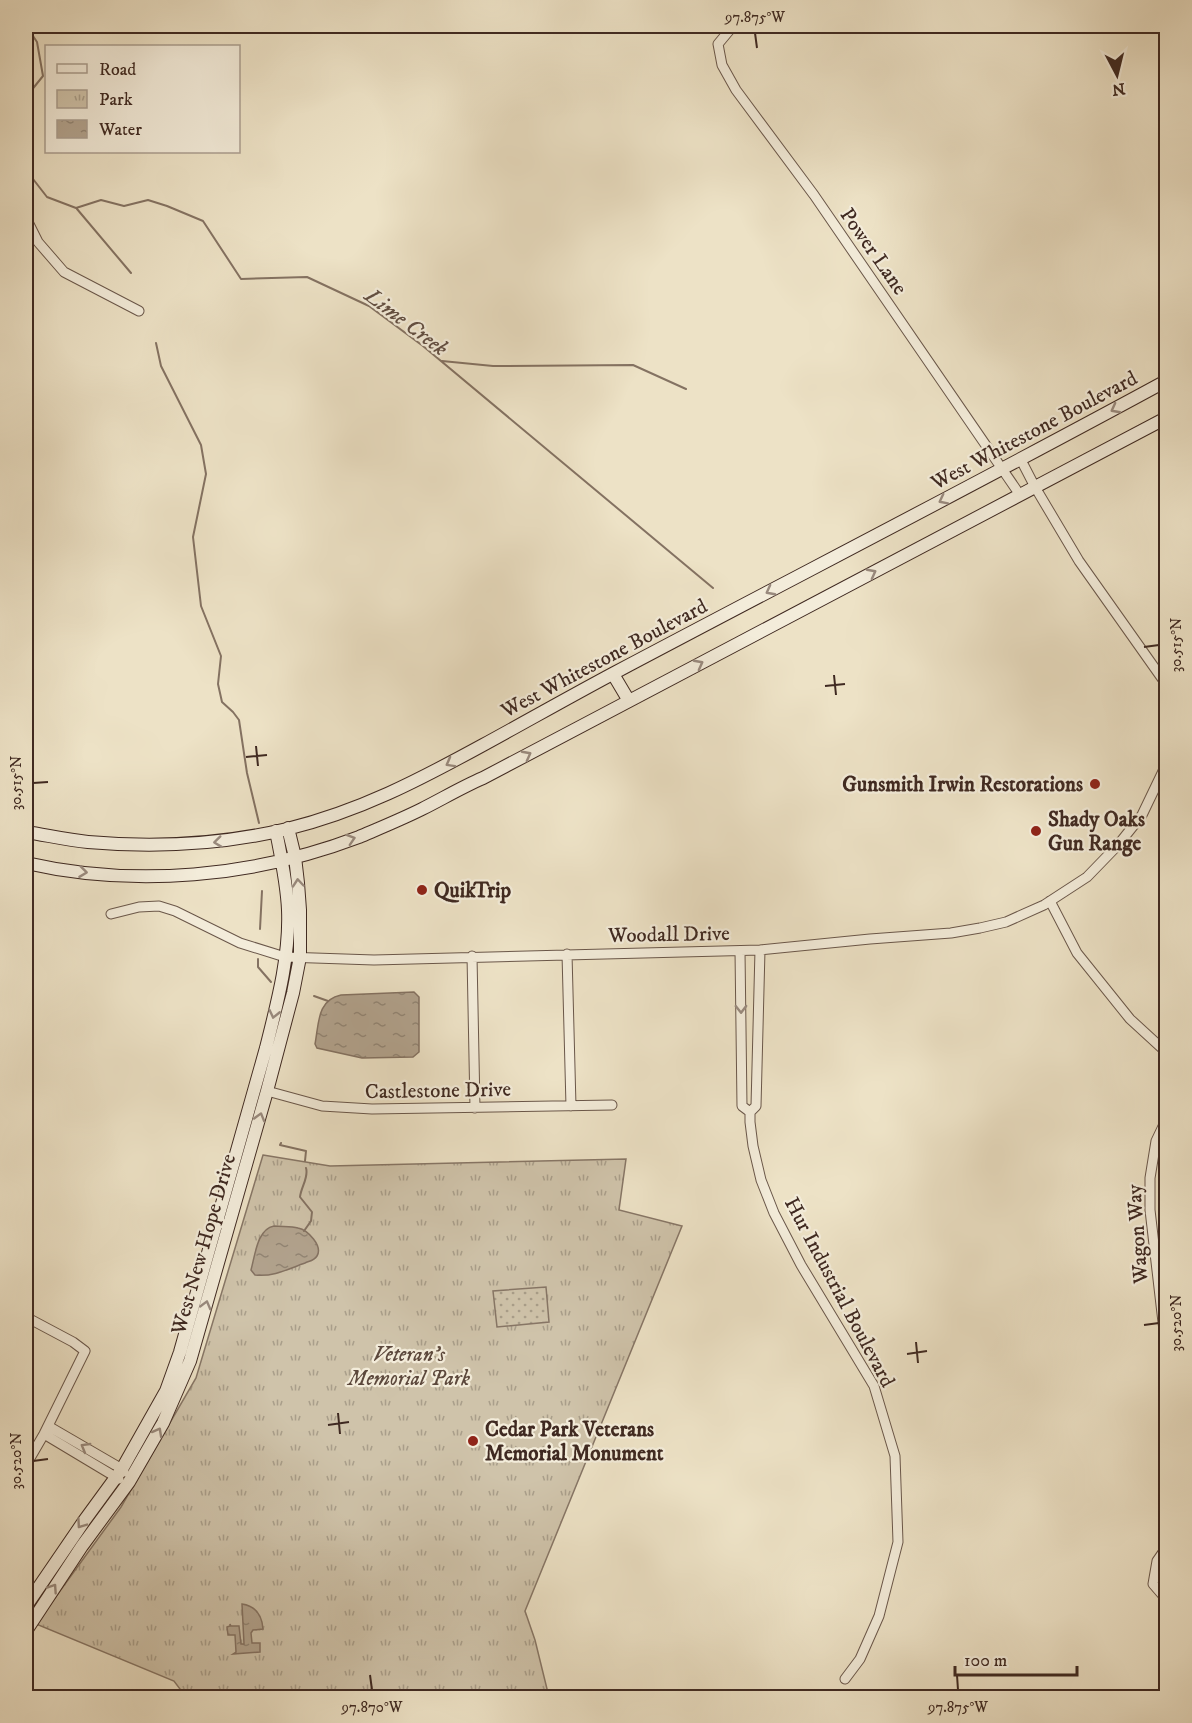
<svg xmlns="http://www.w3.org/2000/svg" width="1192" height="1723" viewBox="0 0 1192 1723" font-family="'IM FELL DW Pica',serif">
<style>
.park{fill:url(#park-tufts);stroke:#877666;stroke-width:1.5}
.garden{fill:url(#garden-dots);stroke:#877666;stroke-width:1.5}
.water{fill:url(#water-ripples);stroke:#847262;stroke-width:1.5}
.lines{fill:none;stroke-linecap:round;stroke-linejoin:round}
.stream{stroke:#847262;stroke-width:2}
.street-casing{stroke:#6a574a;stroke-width:11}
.secondary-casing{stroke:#3f2921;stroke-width:14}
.street{stroke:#f3ecda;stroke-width:9}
.secondary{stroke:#f3ecda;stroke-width:12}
.oneway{stroke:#998a7e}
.ticks{fill:none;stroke:#3f2921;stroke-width:2}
.poi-dot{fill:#8f2418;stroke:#f3ecda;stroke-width:2}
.labels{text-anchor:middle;stroke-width:4.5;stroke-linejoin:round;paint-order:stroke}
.street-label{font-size:21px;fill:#3f2921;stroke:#f3ecda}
.poi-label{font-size:21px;font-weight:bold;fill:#3f2921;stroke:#f3ecda;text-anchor:start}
.park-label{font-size:21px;font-style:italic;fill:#5c483c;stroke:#f3ecda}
.water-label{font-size:22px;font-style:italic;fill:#624e42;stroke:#f3ecda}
.neatline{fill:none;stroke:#3f2921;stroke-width:2}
.ticks-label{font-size:15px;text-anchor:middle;fill:#3f2921}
</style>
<defs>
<pattern id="park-tufts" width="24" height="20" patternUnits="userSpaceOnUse" patternTransform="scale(1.5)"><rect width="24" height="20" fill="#cfc3aa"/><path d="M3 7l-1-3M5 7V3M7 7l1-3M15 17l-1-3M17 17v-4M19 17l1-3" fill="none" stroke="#a99e8a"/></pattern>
<pattern id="garden-dots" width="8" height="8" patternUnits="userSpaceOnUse" patternTransform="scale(1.5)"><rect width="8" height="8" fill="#cfc3aa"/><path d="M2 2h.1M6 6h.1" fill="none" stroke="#a99e8a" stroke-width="1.8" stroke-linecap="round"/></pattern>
<pattern id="water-ripples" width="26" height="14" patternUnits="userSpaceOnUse" patternTransform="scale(1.5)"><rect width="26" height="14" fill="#b2a38e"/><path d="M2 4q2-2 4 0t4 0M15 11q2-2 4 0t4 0" fill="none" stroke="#928574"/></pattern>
</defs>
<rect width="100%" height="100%" fill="#ede2c6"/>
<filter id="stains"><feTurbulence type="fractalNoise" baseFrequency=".00333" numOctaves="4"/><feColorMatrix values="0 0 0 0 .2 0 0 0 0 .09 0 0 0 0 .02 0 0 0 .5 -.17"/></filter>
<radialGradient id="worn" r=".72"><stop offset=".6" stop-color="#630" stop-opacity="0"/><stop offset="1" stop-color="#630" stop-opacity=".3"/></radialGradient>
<!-- park -->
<path class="park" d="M263,1155L330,1166L626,1159L619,1210L682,1226L525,1611L535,1640L549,1697H186L174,1681L36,1624L121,1507L196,1378Z"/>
<!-- garden -->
<path class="garden" d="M546,1287L549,1322L497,1327L493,1291Z"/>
<!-- water -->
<path class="water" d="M414,992L419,997V1052L413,1057L362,1058L317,1048L315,1044C319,1023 317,1000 341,995Z
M274,1226C282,1227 291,1226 298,1228C308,1230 323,1246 317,1256C314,1261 309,1261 305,1263C288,1269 274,1277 255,1275L251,1270C255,1256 257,1229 274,1226Z
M242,1604C256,1606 262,1616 263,1629L253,1630L251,1633L252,1643H260V1652L233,1654L236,1652L235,1635H228L227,1627L230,1626V1624L231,1626H239L241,1644H244Z"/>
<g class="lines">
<!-- stream -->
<path class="stream" d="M26,97L43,76L37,42L31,33
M26,170L47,197L76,208L101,200L124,206L148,200L167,206L203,221L241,279L307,277L369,306L423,346L713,588
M77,209L131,273
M156,343L161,366L201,445L206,474L193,537L201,606L221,656L218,684L222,702L233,712L239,720L247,773L259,823
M442,361L493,366L633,365L686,389
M260,929L262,891
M258,959V967L271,982
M314,996L328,1001
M281,1143L280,1145L306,1151L305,1161
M304,1231L311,1221L312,1212L300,1197C301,1187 309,1177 306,1168"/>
<defs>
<path id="street" d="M733,26L718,44L722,65L736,90L814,195L1020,495
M26,218L38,242L64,272L139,311
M1021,460L1035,487L1079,561L1166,684
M1050,901L1077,953L1130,1019L1166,1052
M111,914L139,907L159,906L175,911L240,943L285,957L374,960L760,950L870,939L951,933L980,928L1006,922L1044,905L1087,877L1118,845L1142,815L1166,765
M760,950L756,1106L750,1112V1122L753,1146L761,1180L774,1213L801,1265L874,1386L895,1456L898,1542L879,1616L860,1659L845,1679
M740,951L742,1106L750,1112
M567,954L571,1106
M472,956L475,1108
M267,1091L322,1106L372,1109L612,1105
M1166,1120L1156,1141L1150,1178V1210L1166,1348
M26,1317L73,1342L85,1351L44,1434L26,1465
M48,1426L122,1469L124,1472
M44,1434L119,1479
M1166,1548L1157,1561L1153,1584L1166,1599"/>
<path id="secondary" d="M613,674L629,701
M26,832C46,835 67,840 88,842C156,848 220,845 287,829C360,811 419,780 483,745C527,721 571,696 616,672C799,575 984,480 1166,381
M26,863C135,888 254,877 359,837C380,828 402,819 422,809C442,799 462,787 483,778L1166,418
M26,1606L84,1521L122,1469L166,1391L180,1352L266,1048C277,1004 290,956 288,910C287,884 281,857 276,831
M26,1631L82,1546L129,1482L163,1423L190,1361L267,1091L293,993L300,957V910L298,883L295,857L288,828"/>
</defs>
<!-- street casing -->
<use href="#street" class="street-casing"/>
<!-- secondary casing -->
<use href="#secondary" class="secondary-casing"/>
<!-- street -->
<use href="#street" class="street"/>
<!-- secondary -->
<use href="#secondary" class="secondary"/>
</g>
<!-- one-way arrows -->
<defs><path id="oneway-chevron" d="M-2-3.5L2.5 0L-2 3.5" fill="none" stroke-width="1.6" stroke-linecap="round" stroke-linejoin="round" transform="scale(1.5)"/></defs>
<g class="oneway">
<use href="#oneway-chevron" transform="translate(1115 409) rotate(152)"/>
<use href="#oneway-chevron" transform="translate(943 500) rotate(153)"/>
<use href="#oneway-chevron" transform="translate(872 573) rotate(-28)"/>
<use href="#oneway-chevron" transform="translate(770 591) rotate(152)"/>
<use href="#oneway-chevron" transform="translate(699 664) rotate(-28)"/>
<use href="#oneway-chevron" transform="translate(527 755) rotate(-28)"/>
<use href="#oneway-chevron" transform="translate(450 763) rotate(151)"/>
<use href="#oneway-chevron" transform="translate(351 839) rotate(-18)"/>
<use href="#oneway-chevron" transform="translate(218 842) rotate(173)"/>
<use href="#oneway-chevron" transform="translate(83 872) rotate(7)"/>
<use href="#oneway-chevron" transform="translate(298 883) rotate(-95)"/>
<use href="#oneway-chevron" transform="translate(741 1009) rotate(89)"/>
<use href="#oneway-chevron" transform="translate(274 1014) rotate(103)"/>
<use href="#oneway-chevron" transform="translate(260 1117) rotate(-74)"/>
<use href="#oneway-chevron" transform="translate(206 1305) rotate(-75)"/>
<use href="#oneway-chevron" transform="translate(158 1432) rotate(-61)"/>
<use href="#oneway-chevron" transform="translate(85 1447) rotate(-150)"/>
<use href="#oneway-chevron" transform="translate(81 1524) rotate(125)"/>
<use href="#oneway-chevron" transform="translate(53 1588) rotate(-56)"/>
</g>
<!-- ticks -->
<path class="ticks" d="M755,33L757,48M1144,647L1159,645M834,675L836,695M825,686L845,684M256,746L258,766M246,757L267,755M33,783L48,782M1144,1325L1159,1323M916,1342L918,1363M907,1354L927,1351M338,1413L340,1434M328,1425L349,1422M33,1461L48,1459M370,1675L372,1690M957,1675L958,1690"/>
<!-- markers -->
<g class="poi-dot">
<circle cx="1095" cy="784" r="6"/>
<circle cx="1036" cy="831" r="6"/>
<circle cx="422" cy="890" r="6"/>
<circle cx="473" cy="1441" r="6"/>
</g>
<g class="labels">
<!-- street labels -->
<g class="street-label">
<text transform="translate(874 251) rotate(55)" y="7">Power Lane</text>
<text transform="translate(1034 430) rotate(-28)" y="7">West Whitestone Boulevard</text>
<text transform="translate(604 658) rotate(-28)" y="7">West Whitestone Boulevard</text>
<text transform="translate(669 934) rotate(-1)" y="7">Woodall Drive</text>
<text transform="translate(438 1090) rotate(-1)" y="7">Castlestone Drive</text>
<text transform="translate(1137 1234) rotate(-94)" y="7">Wagon Way</text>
<text transform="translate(203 1244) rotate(-74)" y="7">West New Hope Drive</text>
<text transform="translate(840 1292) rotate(62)" y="7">Hur Industrial Boulevard</text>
</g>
<!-- poi labels -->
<g class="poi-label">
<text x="1083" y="791" text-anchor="end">Gunsmith Irwin Restorations</text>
<text x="1048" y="826">Shady Oaks<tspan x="1048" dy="24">Gun Range</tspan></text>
<text x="434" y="897">QuikTrip</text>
<text x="485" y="1436">Cedar Park Veterans<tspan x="485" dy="24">Memorial Monument</tspan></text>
</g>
<!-- park labels -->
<g class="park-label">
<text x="409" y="1361">Veteran's<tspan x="409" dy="24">Memorial Park</tspan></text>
</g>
<!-- water labels -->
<g class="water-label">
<text transform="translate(407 321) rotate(37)" y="8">Lime Creek</text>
</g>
</g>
<!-- margin -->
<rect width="1192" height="1723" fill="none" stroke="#ede2c6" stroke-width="66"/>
<!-- legend -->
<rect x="45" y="45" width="195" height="108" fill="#f3ecda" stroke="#ab9e90" stroke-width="1.5"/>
<rect x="57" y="64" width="30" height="9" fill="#f3ecda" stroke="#ab9e90" stroke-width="1.5"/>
<text x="99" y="75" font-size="18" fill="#3f2921">Road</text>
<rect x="57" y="90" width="30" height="18" fill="url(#park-tufts)" stroke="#ab9e90" stroke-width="1.5"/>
<text x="99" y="105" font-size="18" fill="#3f2921">Park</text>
<rect x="57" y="120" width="30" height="18" fill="url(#water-ripples)" stroke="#ab9e90" stroke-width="1.5"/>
<text x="99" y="135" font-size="18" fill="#3f2921">Water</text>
<!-- north arrow -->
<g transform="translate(1117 75) rotate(173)" stroke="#f3ecda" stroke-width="4.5" paint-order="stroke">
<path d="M0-4.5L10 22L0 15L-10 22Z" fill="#3f2921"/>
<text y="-9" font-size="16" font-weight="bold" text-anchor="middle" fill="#3f2921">N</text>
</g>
<!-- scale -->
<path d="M955 1666v9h122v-9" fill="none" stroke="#3f2921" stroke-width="3"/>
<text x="964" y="1666" font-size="18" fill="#3f2921" stroke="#f3ecda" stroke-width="4.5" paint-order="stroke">100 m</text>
<rect x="33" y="33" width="1126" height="1657" class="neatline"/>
<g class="ticks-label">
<text x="755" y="22">97.875°W</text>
<text transform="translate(1176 645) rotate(-90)" y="5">30.515°N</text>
<text transform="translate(16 783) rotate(-90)" y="5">30.515°N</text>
<text transform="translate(1176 1323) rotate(-90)" y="5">30.520°N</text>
<text transform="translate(16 1461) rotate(-90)" y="5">30.520°N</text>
<text x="372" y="1712">97.870°W</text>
<text x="958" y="1712">97.875°W</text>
</g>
<rect width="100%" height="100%" filter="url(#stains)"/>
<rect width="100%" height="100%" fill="url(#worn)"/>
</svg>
